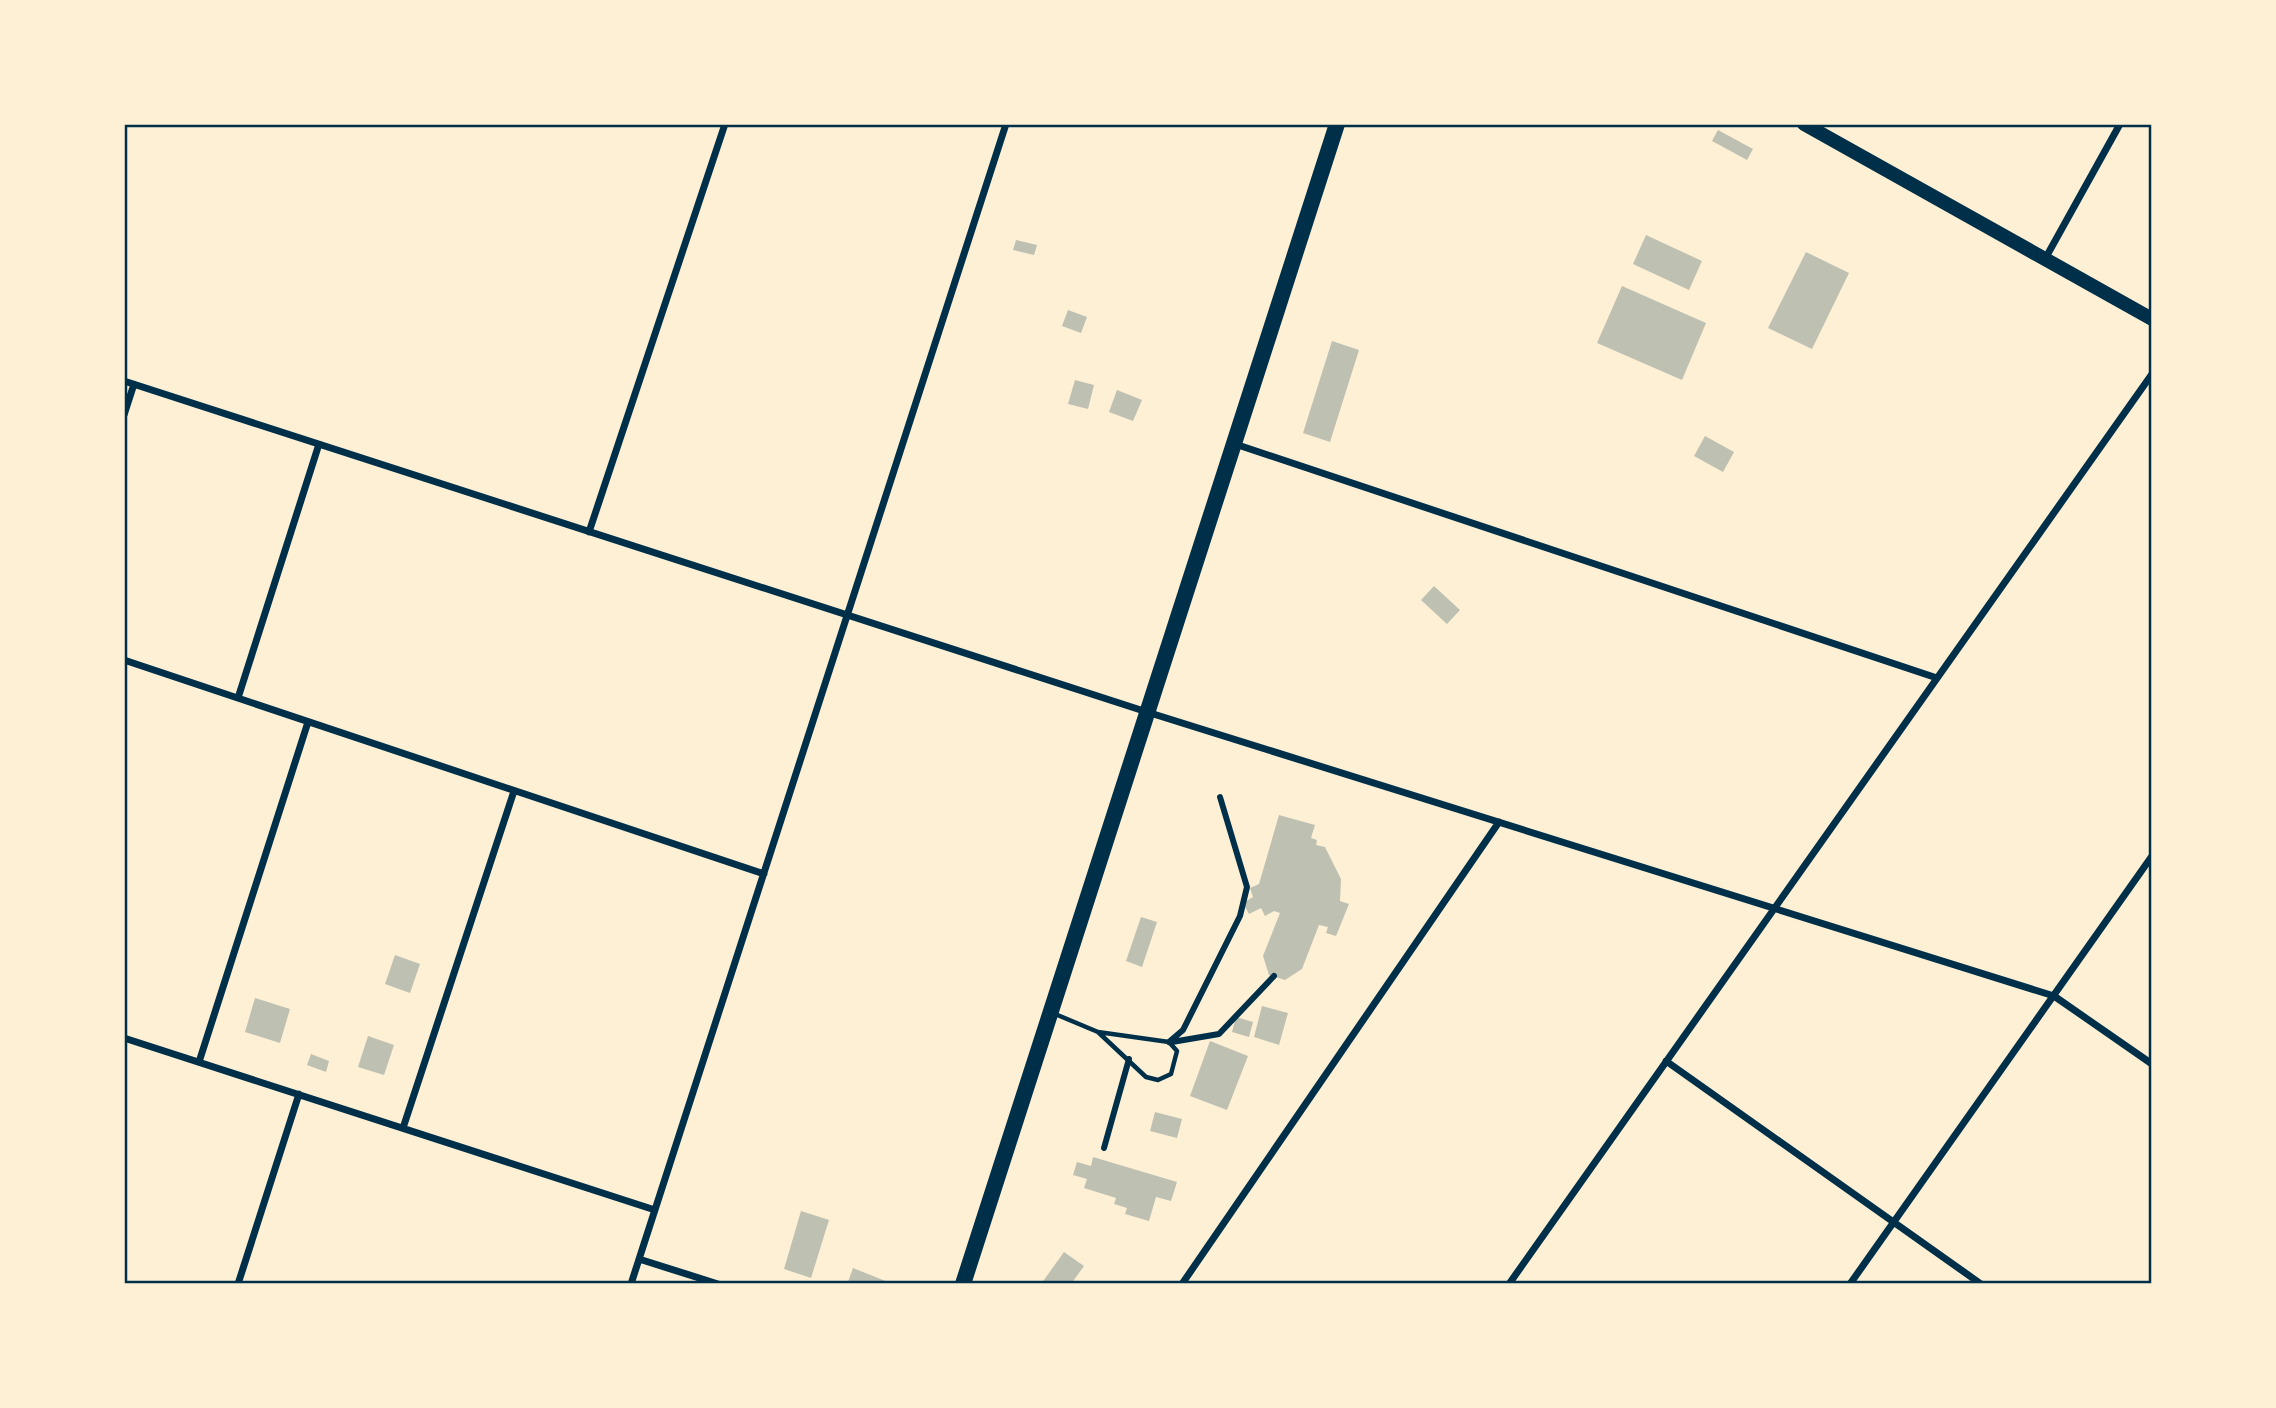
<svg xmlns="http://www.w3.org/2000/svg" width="2276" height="1408" viewBox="0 0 2276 1408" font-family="'Zilla Slab',serif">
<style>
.building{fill:#bec0b2}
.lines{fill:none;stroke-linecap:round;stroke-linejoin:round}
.service{stroke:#003049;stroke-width:4.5}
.pedestrian{stroke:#003049;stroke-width:6}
.minor{stroke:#003049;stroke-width:7}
.secondary{stroke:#003049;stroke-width:14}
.trunk{stroke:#003049;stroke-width:16}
.neatline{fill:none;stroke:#003049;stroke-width:2.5}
</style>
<rect width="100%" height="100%" fill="#fdf0d5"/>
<!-- building -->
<path class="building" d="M1718,130L1753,149L1747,160L1712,141Z
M1646,235L1702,261L1689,290L1633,264Z
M1016,240L1037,245L1034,255L1013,250Z
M1806,252L1849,273L1812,349L1768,328Z
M1622,286L1706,323L1682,380L1597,343Z
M1068,310L1087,317L1081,333L1062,326Z
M1332,341L1359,350L1330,442L1303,433Z
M1075,380L1094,385L1088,409L1068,404Z
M1117,390L1142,400L1133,421L1109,412Z
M1705,436L1734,452L1723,472L1694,456Z
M1434,586L1460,610L1447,624L1421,600Z
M1279,815L1315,825L1311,838L1317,840L1316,845L1325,847L1341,879L1340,901L1349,904L1336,936L1326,933L1328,927L1319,925L1302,969L1285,980L1269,975L1263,956L1280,913L1274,911L1265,916L1261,908L1249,914L1243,903L1253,897L1250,888L1259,884Z
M1141,917L1157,922L1142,967L1126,961Z
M395,955L420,964L410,993L385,984Z
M255,998L290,1009L280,1043L245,1032Z
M1262,1006L1288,1013L1279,1045L1254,1037Z
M1236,1017L1253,1022L1249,1037L1232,1032Z
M368,1036L394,1045L384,1075L358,1067Z
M1210,1041L1248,1056L1227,1110L1190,1096Z
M311,1054L329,1061L326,1072L307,1065Z
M1155,1112L1182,1119L1177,1138L1150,1131Z
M1093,1157L1177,1182L1171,1201L1156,1197L1149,1221L1125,1214L1127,1208L1114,1204L1116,1198L1084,1188L1087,1179L1073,1175L1077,1162L1091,1166Z
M801,1211L829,1220L811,1278L784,1269Z
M1064,1252L1084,1266L1071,1284H1041Z
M853,1268L893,1284H851L848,1282Z"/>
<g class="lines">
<!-- service -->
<path class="service" d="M1055,1014L1098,1032L1146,1077L1158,1080L1171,1074L1177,1051L1169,1042L1098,1032"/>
<!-- pedestrian -->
<path class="pedestrian" d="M1169,1042L1183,1030L1240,916L1247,887L1220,797
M1172,1042L1219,1034L1274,976
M1104,1148L1129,1059"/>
<!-- minor -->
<path class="minor" d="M2045,259L2120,124
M124,381L1147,712L2054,996L2152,1064
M124,415L134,384
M1235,444L1937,678
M589,532L725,124
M124,660L764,874
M238,698L319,444
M124,1038L655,1210
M1666,1061L1981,1284
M199,1062L308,722
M403,1128L514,791
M639,1259L718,1284
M238,1284L299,1094
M631,1284L1006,124
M1182,1284L1499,822
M1509,1284L2152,374
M1850,1284L2152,856"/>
<!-- secondary -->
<path class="secondary" d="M1804,124L2152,319"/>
<!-- trunk -->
<path class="trunk" d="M963,1284L1337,124"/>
</g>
<!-- border -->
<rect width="2276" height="1408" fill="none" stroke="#fdf0d5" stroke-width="252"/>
<rect x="126" y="126" width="2024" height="1156" class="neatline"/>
</svg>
